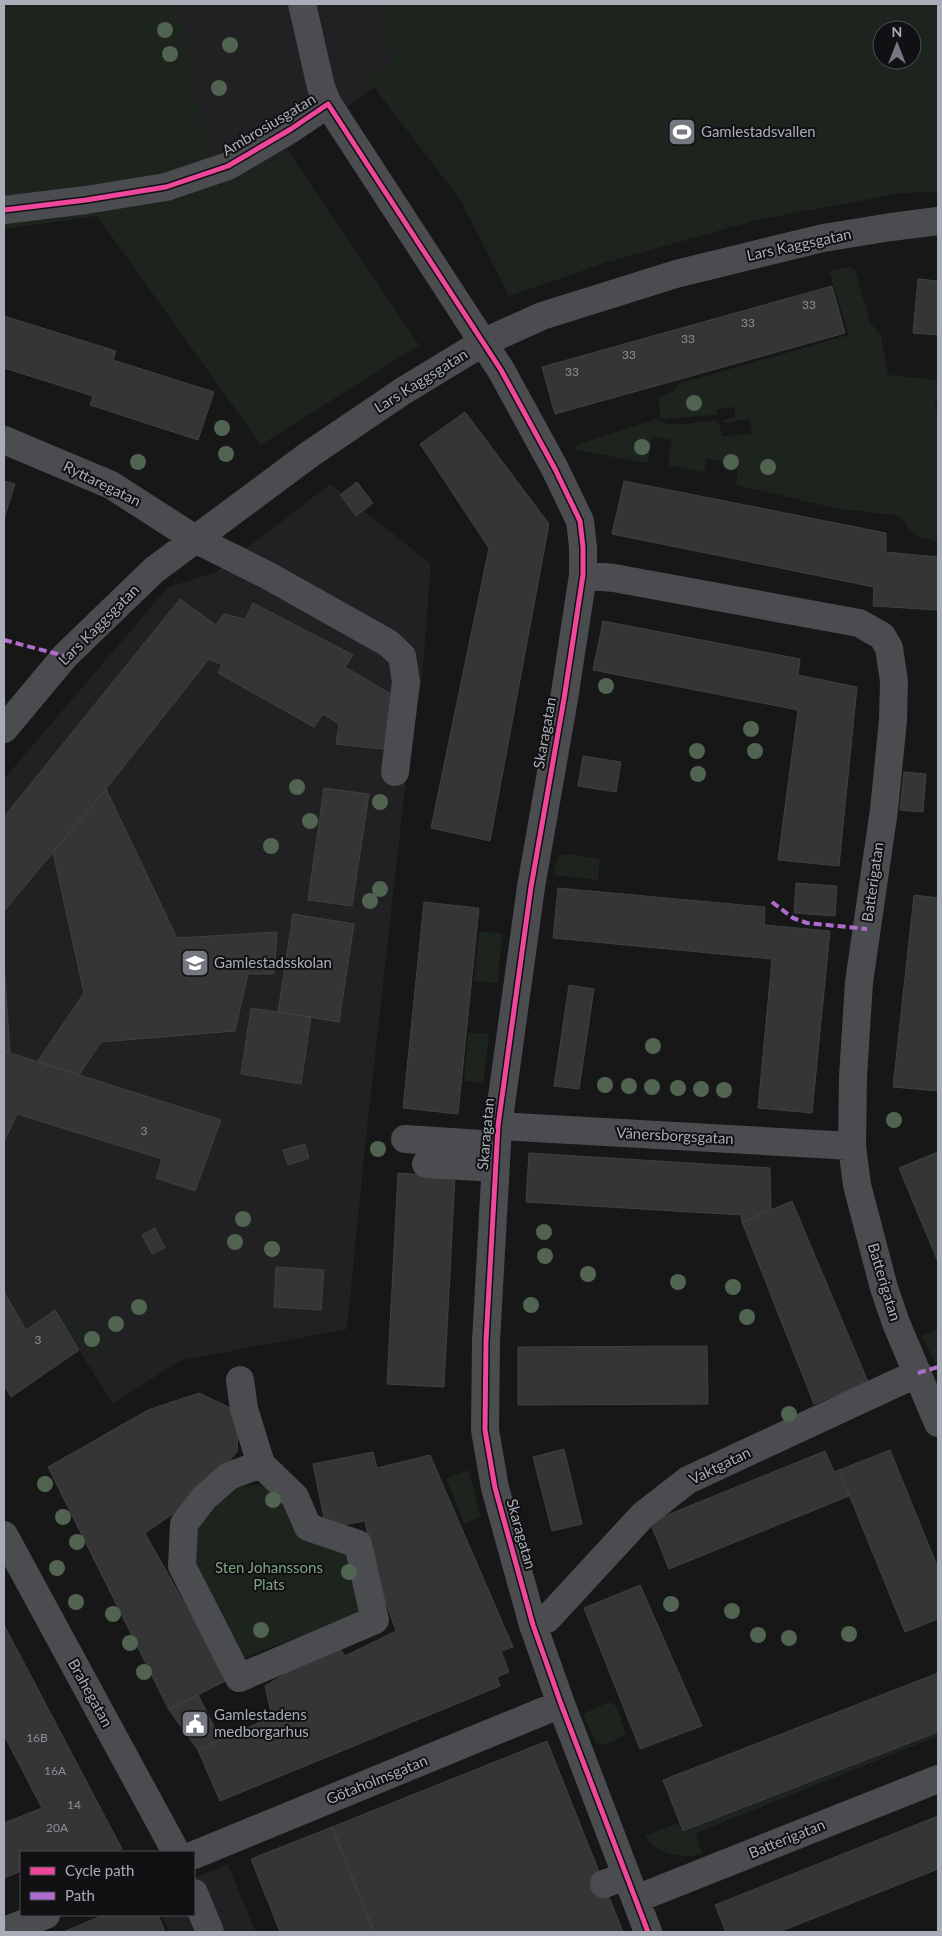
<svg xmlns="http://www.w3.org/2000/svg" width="942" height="1936" viewBox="0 0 942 1936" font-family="Lato,sans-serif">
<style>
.built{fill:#212123}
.green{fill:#1d241e;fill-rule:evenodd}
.building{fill:#353536;stroke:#3f4043}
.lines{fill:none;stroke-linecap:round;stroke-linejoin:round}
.minor{stroke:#4b4c50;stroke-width:28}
.quiet{stroke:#b06ccc;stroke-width:4;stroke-dasharray:8 4;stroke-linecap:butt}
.cycleway-casing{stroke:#111113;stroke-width:8}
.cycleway{stroke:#ed469a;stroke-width:5}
.tree{fill:#506451}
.labels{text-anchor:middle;stroke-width:4;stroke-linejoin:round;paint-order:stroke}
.number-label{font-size:12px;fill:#8b8f98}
.street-label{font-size:15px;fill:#a8adb8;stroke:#111113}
.poi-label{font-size:15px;fill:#a8adb8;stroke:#111113;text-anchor:start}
.park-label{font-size:15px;fill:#7fa381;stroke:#111113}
</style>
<rect width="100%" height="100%" fill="#171717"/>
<!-- built -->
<path class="built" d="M179,4H380L387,43L396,72L287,149L220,186L202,118Z
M330,484L431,564L422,679L406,779L365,1147L347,1329L179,1361L113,1404L79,1350L11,1397L4,1386V779L168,587L216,572Z
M228,1865L256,1932H169L162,1915H194V1878Z"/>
<!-- green -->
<path class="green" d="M4,4H179L202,118L220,186L287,149L419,345L261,445L97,216L4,229Z
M380,4H938V192L902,193L757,220L608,262L509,296L461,201L374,87L360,75L394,65L387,43ZM882,30H912V60H882Z
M850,267L855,270L870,322L881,336L888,375L938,380C938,385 940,393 938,398C936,405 932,407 938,414V542L919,537L908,528L905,522L896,515L838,509L736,485L738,466L707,458L704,472L668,466L672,440L652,437L648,463L574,450L581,443L657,419C672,429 696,422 713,420L716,421L719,425L722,436L752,434L749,419L725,423L724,420L735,417L734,407L717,409L718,414L712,415L665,419L660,417L659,397L674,391L678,384L849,335L829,271Z
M571,854L600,859L598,880L553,875L557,858L561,855Z
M479,932L503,933L497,983L474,981Z
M468,1032L489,1034L483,1083L464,1081Z
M73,1318L100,1331L113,1342L105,1347L89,1354L72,1334Z
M938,1329V1363L936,1364L922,1336Z
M468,1470L481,1517L464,1524L446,1478Z
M273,1484L357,1557L370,1610L238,1660L189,1564L193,1540L207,1507L236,1486Z
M609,1702L616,1706L626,1734C616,1739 607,1747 596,1743L583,1714Z
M938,1733V1736L696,1833L702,1854C683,1859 657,1855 645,1836L678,1823L683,1832Z"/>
<!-- building -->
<path class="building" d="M918,279L938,281V335L913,333Z
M832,286L845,333L555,414L542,367Z
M4,316L116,351L113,360L214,392L198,440L90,405L93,396L4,368Z
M465,412L549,524L490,841L431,828L489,548L420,444Z
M4,481L15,484L4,519Z
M624,481L886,533V552L938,557V610L873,606L874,587L612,534Z
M357,482L373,503L356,516L340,495Z
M180,599L216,625L224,614L245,619L253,603L353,655L345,667L396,697L391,750L336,744L339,724L323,714L314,727L218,673L222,665L209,659L106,789L4,911V817Z
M603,621L800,659L798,675L857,687L839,866L778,860L798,710L593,670Z
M583,756L621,762L616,792L578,786Z
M904,772L926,774L923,812L900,810Z
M324,788L369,794L352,906L308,900Z
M106,789L177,938L277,932L274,974H248L235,1031L101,1042L79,1075L37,1062L84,993L53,852Z
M796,883L837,886L835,916L794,913Z
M558,888L765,907L764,925L830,931L812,1113L758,1108L772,959L553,938Z
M914,895L938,898V1091L893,1087Z
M424,902L479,908L458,1114L403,1108Z
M293,914L354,924L339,1022L278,1012Z
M4,963L10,1053L4,1051Z
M569,985L594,989L579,1089L554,1086Z
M251,1008L311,1017L301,1084L241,1074Z
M4,1051L221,1120L195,1191L156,1178L162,1159L17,1114L4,1142Z
M305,1144L309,1158L288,1165L283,1150Z
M938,1152V1262L899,1168Z
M529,1153L770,1168L771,1210L742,1222L741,1215L526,1202Z
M398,1173L455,1177L444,1387L387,1384Z
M792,1201L868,1382L814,1404L742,1222Z
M155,1228L165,1248L152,1254L142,1235Z
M276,1267L324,1270L321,1310L274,1307Z
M4,1292L26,1330L55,1310L79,1350L11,1397L4,1386Z
M707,1346L708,1404L518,1405V1347Z
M199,1393L239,1412L237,1451L208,1490L145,1533L227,1680L169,1710L48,1467L148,1410Z
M564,1449L582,1524L552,1531L533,1457Z
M890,1450L938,1568V1619L905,1632L839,1470Z
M825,1451L834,1472L839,1470L849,1496L669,1569L650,1522Z
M373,1452L377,1468L430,1455L513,1647L501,1651L509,1672L497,1677L500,1686L220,1801L198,1750L272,1717L265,1686L336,1644L345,1656L396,1631L375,1571L365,1521L326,1528L313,1464Z
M640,1585L702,1726L640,1749L584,1608Z
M4,1625L122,1849L114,1852H21V1871L4,1878V1823L42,1808L4,1735Z
M938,1673V1732L683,1831L663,1780Z
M198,1695L221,1740L198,1750L169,1710Z
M547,1741L623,1932H374L332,1827Z
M938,1816V1869L779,1932H726L715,1905Z
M332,1827L374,1932H280L251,1859Z
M104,1915H158L165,1932H63Z"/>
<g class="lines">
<!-- minor -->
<path class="minor" d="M302,4L321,87L328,104
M4,210L86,200L166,187L228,166L291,129L328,104L501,370L555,469L580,521L583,547V575L564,699L531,887L498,1126L486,1341L485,1430L495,1488L533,1625L561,1704L648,1932
M4,440L111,485L195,539L267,575L388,643L402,656L406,682L395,772
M583,575L614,578L859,623L882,636L889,648L894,681L893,720L884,810L859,982L853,1077L852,1146L857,1185L884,1288L896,1323L938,1423
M4,729L65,656L154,570L310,454L403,391L482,343L542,316L676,274L823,238L891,227L938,221
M498,1126L852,1146
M405,1139L497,1145
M426,1164L495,1168
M240,1380L244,1409L261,1464L229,1476L204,1498L184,1524L182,1566L239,1678L375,1620L358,1544L308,1527L295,1497L261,1464
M4,1535L176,1852
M533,1625L547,1619L643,1515L688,1480L918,1373
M194,1855L561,1704
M604,1884L626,1876
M194,1893L210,1932
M636,1899L938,1779
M4,1931L46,1915"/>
<!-- quiet -->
<path class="quiet" d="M4,640L65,656
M772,902L793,918L807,923L867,929
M918,1373L938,1367"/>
<defs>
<path id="cycleway" d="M4,210L86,200L166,187L228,166L291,129L328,104L501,370L555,469L580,521L583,547V575L564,699L531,887L498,1126L486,1341L485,1430L495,1488L533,1625L561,1704L648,1932"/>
</defs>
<!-- cycleway casing -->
<use href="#cycleway" class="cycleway-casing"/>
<!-- cycleway -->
<use href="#cycleway" class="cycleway"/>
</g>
<!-- trees -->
<g class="tree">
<circle cx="165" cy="30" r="8"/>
<circle cx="230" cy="45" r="8"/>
<circle cx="170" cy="54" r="8"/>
<circle cx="219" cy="88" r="8"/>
<circle cx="694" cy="403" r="8"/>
<circle cx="222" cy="428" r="8"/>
<circle cx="642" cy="447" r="8"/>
<circle cx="226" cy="454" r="8"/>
<circle cx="138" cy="462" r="8"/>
<circle cx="731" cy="462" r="8"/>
<circle cx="768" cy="467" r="8"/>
<circle cx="606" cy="686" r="8"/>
<circle cx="751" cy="729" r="8"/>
<circle cx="697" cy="751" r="8"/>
<circle cx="755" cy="751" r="8"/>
<circle cx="698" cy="774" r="8"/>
<circle cx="297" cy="787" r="8"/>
<circle cx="380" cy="802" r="8"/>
<circle cx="310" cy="821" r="8"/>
<circle cx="271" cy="846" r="8"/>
<circle cx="380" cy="889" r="8"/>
<circle cx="370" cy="901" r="8"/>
<circle cx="653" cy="1046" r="8"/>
<circle cx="605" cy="1085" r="8"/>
<circle cx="629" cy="1086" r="8"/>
<circle cx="652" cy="1087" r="8"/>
<circle cx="678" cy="1088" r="8"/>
<circle cx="701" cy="1089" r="8"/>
<circle cx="724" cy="1090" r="8"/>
<circle cx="894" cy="1120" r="8"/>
<circle cx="378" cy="1149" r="8"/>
<circle cx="243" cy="1219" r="8"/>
<circle cx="544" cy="1232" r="8"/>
<circle cx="235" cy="1242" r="8"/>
<circle cx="272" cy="1249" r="8"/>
<circle cx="545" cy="1256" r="8"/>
<circle cx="588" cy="1274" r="8"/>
<circle cx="678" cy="1282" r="8"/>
<circle cx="733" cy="1287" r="8"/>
<circle cx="531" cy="1305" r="8"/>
<circle cx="139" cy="1307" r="8"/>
<circle cx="747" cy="1317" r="8"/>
<circle cx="116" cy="1324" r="8"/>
<circle cx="92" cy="1339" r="8"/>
<circle cx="789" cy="1414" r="8"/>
<circle cx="45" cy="1484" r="8"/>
<circle cx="273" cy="1500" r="8"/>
<circle cx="63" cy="1517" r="8"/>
<circle cx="77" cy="1542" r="8"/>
<circle cx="57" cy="1568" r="8"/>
<circle cx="349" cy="1572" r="8"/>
<circle cx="76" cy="1602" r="8"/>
<circle cx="671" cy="1604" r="8"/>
<circle cx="732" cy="1611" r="8"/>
<circle cx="113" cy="1614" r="8"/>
<circle cx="261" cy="1630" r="8"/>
<circle cx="849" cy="1634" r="8"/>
<circle cx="758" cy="1635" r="8"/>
<circle cx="789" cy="1638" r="8"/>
<circle cx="130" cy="1643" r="8"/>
<circle cx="144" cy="1672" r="8"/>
</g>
<!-- icons -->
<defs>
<symbol id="stadium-square" viewBox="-11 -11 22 22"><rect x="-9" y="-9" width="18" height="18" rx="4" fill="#757880" stroke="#111113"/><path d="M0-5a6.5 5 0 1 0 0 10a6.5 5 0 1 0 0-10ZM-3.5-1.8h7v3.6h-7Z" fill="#fff"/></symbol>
<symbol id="school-square" viewBox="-11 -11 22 22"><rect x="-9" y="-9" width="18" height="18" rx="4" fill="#757880" stroke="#111113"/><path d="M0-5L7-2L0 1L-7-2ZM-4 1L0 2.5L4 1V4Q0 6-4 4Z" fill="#fff"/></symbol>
<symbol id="civic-square" viewBox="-11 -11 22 22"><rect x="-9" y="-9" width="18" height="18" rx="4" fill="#757880" stroke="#111113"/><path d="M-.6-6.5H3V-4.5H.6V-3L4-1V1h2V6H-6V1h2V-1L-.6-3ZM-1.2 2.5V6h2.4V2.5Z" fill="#fff"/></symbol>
</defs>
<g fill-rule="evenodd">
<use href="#stadium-square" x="666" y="116" width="32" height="32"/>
<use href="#school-square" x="179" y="947" width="32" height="32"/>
<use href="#civic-square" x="179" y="1708" width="32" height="32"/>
</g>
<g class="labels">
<!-- number labels -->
<g class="number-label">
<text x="809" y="309">33</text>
<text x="748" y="327">33</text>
<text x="688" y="343">33</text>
<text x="629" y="359">33</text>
<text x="572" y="376">33</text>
<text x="144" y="1135">3</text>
<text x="38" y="1344">3</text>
<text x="37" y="1742">16B</text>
<text x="55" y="1775">16A</text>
<text x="74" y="1809">14</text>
<text x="57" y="1832">20A</text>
</g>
<!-- street labels -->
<g class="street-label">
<text transform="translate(269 125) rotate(-31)" y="5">Ambrosiusgatan</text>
<text transform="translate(799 245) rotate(-12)" y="5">Lars Kaggsgatan</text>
<text transform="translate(421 381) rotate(-32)" y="5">Lars Kaggsgatan</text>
<text transform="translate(102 484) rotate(26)" y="5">Ryttaregatan</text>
<text transform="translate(99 625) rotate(-45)" y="5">Lars Kaggsgatan</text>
<text transform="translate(545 733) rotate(-80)" y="5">Skaragatan</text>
<text transform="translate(873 882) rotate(-82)" y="5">Batterigatan</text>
<text transform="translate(486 1134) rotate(-85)" y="5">Skaragatan</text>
<text transform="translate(675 1136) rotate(3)" y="5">Vänersborgsgatan</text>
<text transform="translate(884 1282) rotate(73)" y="5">Batterigatan</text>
<text transform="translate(720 1466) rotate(-26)" y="5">Vaktgatan</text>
<text transform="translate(521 1534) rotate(74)" y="5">Skaragatan</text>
<text transform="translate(90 1693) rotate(61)" y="5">Brahegatan</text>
<text transform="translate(377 1780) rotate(-22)" y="5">Götaholmsgatan</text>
<text transform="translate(787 1839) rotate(-22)" y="5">Batterigatan</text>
</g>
<!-- poi labels -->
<g class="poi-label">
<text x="701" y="137">Gamlestadsvallen</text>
<text x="214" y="968">Gamlestadsskolan</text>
<text x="214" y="1720">Gamlestadens<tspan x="214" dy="17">medborgarhus</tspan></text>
</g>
<!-- park labels -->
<g class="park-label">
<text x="269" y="1573">Sten Johanssons<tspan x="269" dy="17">Plats</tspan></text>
</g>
</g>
<!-- border -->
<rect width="942" height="1936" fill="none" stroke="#a8adb8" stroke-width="10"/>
<!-- legend -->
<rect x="20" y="1851" width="175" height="65" fill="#111113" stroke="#4d4f55"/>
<rect x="30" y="1867" width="25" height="8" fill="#ed469a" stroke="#4d4f55"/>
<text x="65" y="1876" font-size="15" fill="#a8adb8">Cycle path</text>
<rect x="30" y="1892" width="25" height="8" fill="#b06ccc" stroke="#4d4f55"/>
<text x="65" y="1901" font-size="15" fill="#a8adb8">Path</text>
<!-- north arrow -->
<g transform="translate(897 45)"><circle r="24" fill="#111113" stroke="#4d4f55"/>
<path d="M0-4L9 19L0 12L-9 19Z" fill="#757880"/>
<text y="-8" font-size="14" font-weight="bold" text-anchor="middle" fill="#a8adb8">N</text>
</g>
</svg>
